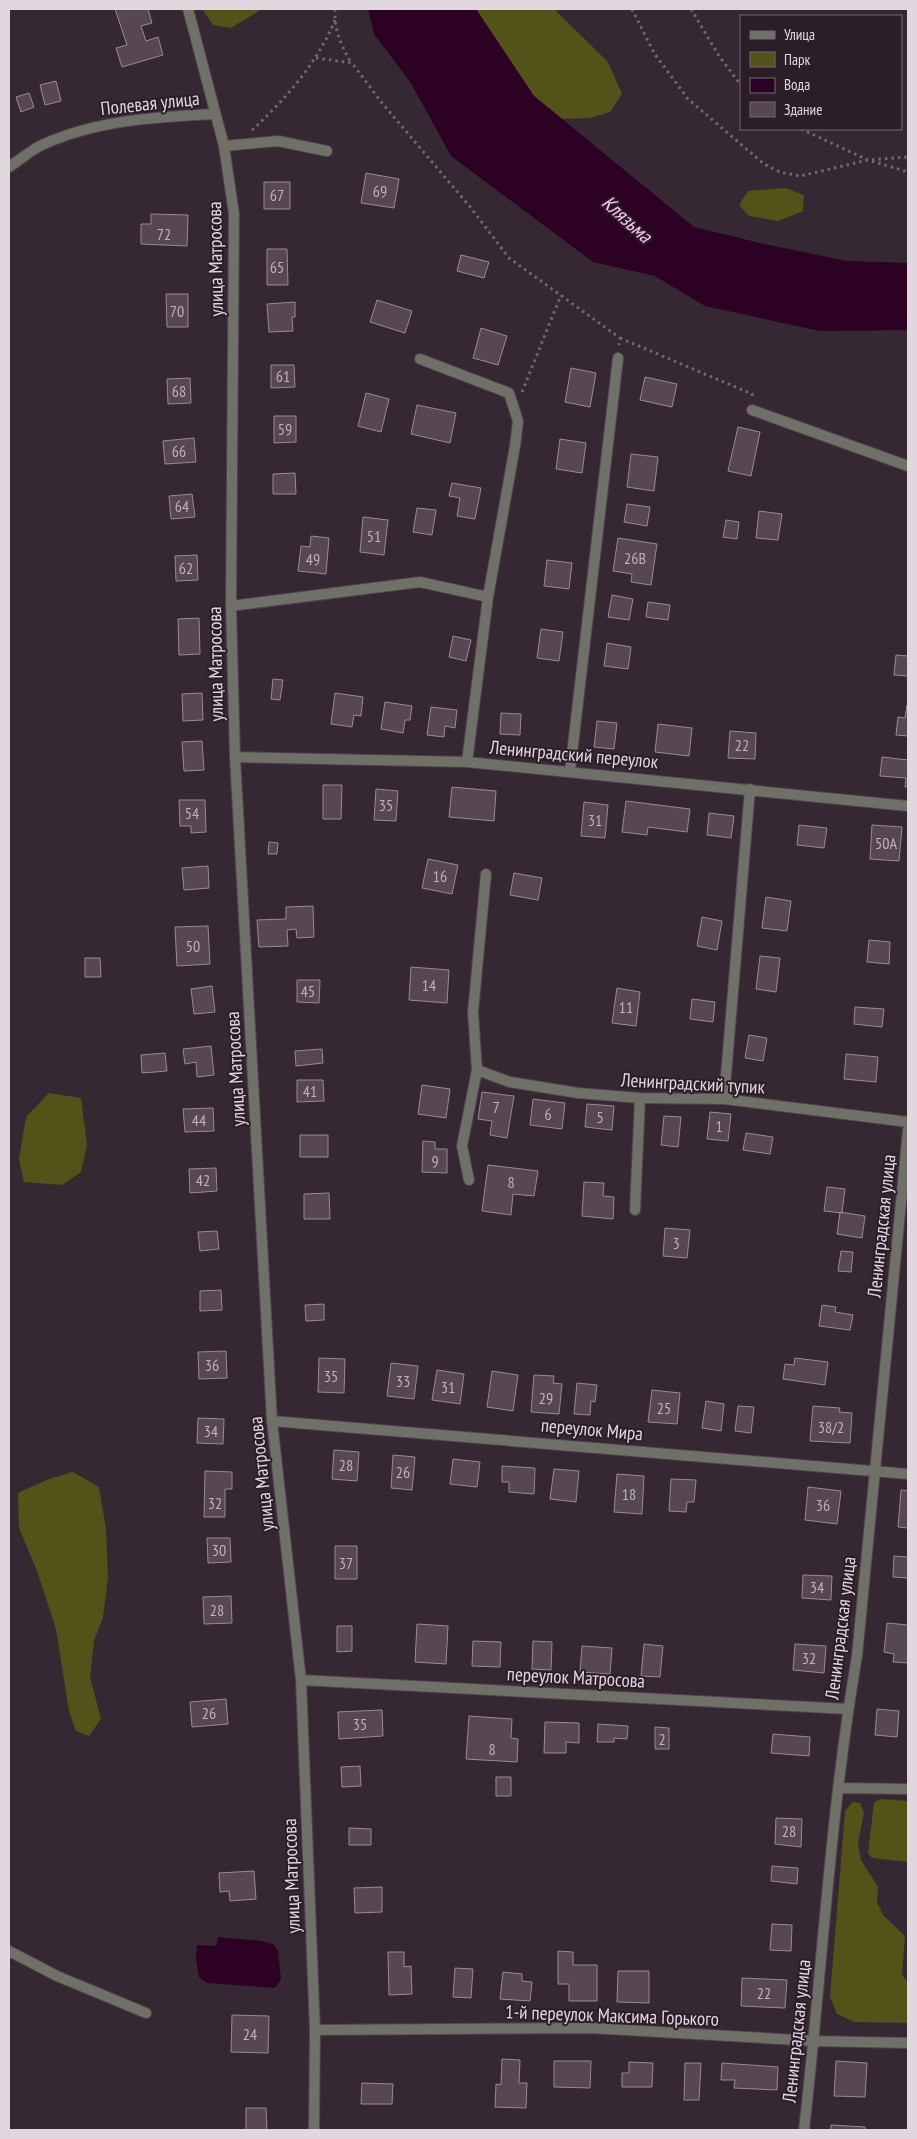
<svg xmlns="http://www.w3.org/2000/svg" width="917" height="2139" viewBox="0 0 917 2139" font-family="'PT Sans Narrow',sans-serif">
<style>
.green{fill:#535218}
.water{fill:#2c0124}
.building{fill:#574753;stroke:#9b8996}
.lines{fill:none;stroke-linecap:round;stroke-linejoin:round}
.lane-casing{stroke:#51444e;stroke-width:12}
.street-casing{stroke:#51444e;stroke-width:12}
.path{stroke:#736770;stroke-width:3;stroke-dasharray:2.5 4;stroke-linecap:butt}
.lane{stroke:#6f7067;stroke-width:10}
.street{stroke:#6f7067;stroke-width:10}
.labels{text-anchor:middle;stroke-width:4;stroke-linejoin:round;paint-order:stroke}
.number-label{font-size:16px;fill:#beb3bb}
.street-label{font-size:19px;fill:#e1d7de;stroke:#2c1e28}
.water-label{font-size:20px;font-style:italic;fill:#fac2ea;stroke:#2c1e28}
</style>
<rect width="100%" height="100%" fill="#362832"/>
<!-- green -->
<path class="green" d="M202,9H262L231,28L213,25Z
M476,9H554L608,62L622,94L610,112L590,118L562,119L534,96Z
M786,188L804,195L803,211L778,221L749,216L739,205L748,191Z
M49,1093L81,1098L87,1145L81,1172L62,1185L24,1182L19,1159L26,1117Z
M73,1472L99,1487L106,1529L108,1577L103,1617L94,1641L90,1677L101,1719L89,1736L76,1731L69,1711L56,1629L37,1571L19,1528L18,1493L49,1479Z
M880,1799L908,1801V1862L872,1858L868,1853L874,1803Z
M853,1802L860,1803L864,1813L858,1843L861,1860L878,1887L877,1902L883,1915L905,1936L902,1975L908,1982V2023L854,2022L837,2014L830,1997L845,1811Z"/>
<!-- water -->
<path class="water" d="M368,9H476L534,96L694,227L764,244L847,261L908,263V330L820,331L705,306L655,276L593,262L451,156L411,83L374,34Z
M218,1937L262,1941L273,1944L278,1951L281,1979L275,1988L207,1983L199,1977L196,1958L197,1945L216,1946Z"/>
<!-- building -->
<path class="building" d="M115,9H148L152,23L141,26L146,41L158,37L163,55L122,67L116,48L127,45Z
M56,81L61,101L45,105L40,85Z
M29,93L34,107L21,112L16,97Z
M366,173L399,179L394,208L361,203Z
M264,182H290V209H264Z
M151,214L188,215L187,246L141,244V224H151Z
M267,249H287L288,285H267Z
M461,255L489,262L484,278L457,271Z
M166,294H188V327H167Z
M377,300L412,311L405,333L370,322Z
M295,302V317H292L293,331L269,332L267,304Z
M481,328L507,336L498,365L473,358Z
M271,365H294L295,387L271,388Z
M571,368L596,373L590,407L565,402Z
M645,377L677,384L672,407L640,400Z
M190,378L191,403L168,404L167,379Z
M366,393L389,399L381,432L358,426Z
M417,405L456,413L450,443L411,434Z
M274,416H296V442L274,443Z
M738,427L760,432L751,476L728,471Z
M194,438L196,462L165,464L163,441Z
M560,439L586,443L582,473L556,469Z
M631,454L658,457L654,491L627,487Z
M295,473L296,494H273V474Z
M452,483L481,488L475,519L457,516L460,498L449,496Z
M192,494L195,517L171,519L169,496Z
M627,504L650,507L647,526L624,522Z
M417,508L436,510L432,535L413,532Z
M759,511L782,514L778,540L756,538Z
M363,517L388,520L384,555L360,552Z
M726,520L739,522L737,539L723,537Z
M311,536L329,538L326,574L298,571L301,546L310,547Z
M618,538L657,544L651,585L631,582L632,574L613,571Z
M197,555L198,580L176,581L175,556Z
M547,560L572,563L569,589L544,586Z
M612,595L633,599L629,620L608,617Z
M648,602L670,605L668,620L646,617Z
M199,618L200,654L179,655L178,619Z
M541,629L563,632L559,661L537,658Z
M453,636L471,640L466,661L449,657Z
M607,643L631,647L628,669L604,666Z
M896,655L908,656V676L894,675Z
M273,679L283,680L280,700L271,699Z
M202,693L203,720L183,721L182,694Z
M335,693L363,697L361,716L354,715L352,727L331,724Z
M385,702L412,706L410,720H405L403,733L381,729Z
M907,705L908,736L896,735L898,717L905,718Z
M431,707L457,710L455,728L445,726L444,737L427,735Z
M501,713L521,714L520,735L500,734Z
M597,721L617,723L614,749L594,747Z
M658,724L692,728L689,756L655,752Z
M730,731L756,733L755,759L728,758Z
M202,741L204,770L184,771L182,742Z
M882,757L908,760V787H905L906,778L880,776Z
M323,785H342L341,819H323Z
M452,787L496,791L494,821L449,817Z
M376,789L398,791L396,821L374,820Z
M179,800H205L206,832L191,833V826H180Z
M626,801L690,809L687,832L648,827L647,835L622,832Z
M584,802L608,805L605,838L581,836Z
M709,813L734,816L731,838L707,835Z
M799,825L827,828L824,848L797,845Z
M872,825L902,827L899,861L870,859Z
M269,842L278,843L277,854H268Z
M428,859L458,865L452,894L422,888Z
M208,866L209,888L184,890L182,868Z
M514,873L542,878L538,900L510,895Z
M766,897L791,901L787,931L762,928Z
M313,906L314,937L297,938L296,929L287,930L288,946L259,947L257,920L286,919V907Z
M702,917L722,921L717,950L697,946Z
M208,926L210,964L177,966L175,927Z
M869,940L890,942L889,964L867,962Z
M760,956L780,958L776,992L756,989Z
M85,958H100L101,977H85Z
M411,967L449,970L447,1003L409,1000Z
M297,980H320L319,1003L297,1002Z
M212,986L215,1012L194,1014L191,989Z
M617,988L640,992L636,1026L612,1023Z
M692,999L715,1002L713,1022L690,1019Z
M855,1007L884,1009L882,1027L854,1024Z
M749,1035L767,1038L763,1061L745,1058Z
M211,1046L214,1075L197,1077L196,1062L185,1064L183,1049Z
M322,1049L323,1063L296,1066L295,1051Z
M165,1053L167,1071L142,1073L141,1055Z
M846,1054L878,1057L876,1082L844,1079Z
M297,1080H323L324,1101L297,1102Z
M422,1085L450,1089L446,1118L418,1114Z
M482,1092L514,1096L507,1138L490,1135L492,1121L478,1119Z
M533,1099L565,1103L562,1129L530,1125Z
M587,1104L614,1106L612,1130L585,1127Z
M213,1108L214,1131L185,1132L183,1109Z
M710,1112L731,1114L728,1141L707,1139Z
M664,1116L681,1117L678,1147L661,1145Z
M746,1133L773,1137L770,1154L743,1150Z
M300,1135H328V1157H300Z
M423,1141L435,1142V1149H447V1173L422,1172Z
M488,1165L538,1171L534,1196L513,1194L511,1215L482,1211Z
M216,1168L217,1191L190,1193L189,1169Z
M584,1182L604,1183L603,1196L614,1197L613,1219L582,1216Z
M827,1187L845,1189L842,1213L824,1211Z
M329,1193L330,1219H304V1194Z
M840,1212L865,1216L862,1238L837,1234Z
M665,1228L690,1230L687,1258L663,1256Z
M217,1231L219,1249L200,1251L198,1232Z
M841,1251L853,1252L851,1272L838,1271Z
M221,1290L222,1310L200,1311V1291Z
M324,1304V1320L306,1321L305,1305Z
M822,1305L836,1307L835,1312L853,1315L850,1330L819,1326Z
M226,1351L227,1378L199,1379L198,1352Z
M319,1358L345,1359L344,1393L318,1392Z
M795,1358L828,1362L825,1385L783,1379L785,1364L794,1365Z
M391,1363L418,1366L414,1399L387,1396Z
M437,1370L464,1374L460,1404L432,1400Z
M492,1371L518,1375L513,1411L487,1407Z
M534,1375L554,1376L553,1383L562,1384L559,1414L531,1412Z
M577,1383L597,1385L595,1402L591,1401L590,1415L574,1414Z
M652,1390L680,1393L677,1424L648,1422Z
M706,1401L724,1404L721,1431L702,1428Z
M738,1406L754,1407L751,1433L735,1431Z
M813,1406L840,1408L839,1412L852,1413L850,1443L810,1441Z
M198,1418L224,1419L223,1444L197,1443Z
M334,1450L359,1452L357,1481L332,1479Z
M393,1455L415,1457L412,1490L391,1488Z
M453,1459L480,1462L477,1487L450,1484Z
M502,1466L535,1468L534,1494L509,1492V1482H502Z
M554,1469L579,1471L576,1502L550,1499Z
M205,1471L232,1472V1489H225V1517H204Z
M617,1474L644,1476L642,1514L614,1512Z
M671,1479L696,1480L694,1502H687L686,1512L669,1511Z
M808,1487L841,1491L837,1524L805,1520Z
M901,1490L908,1491V1528L898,1527Z
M207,1538H230L231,1562L208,1563Z
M335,1546H357V1579H335Z
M894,1556L908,1557V1578L893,1577Z
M803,1575L832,1576L831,1600L802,1598Z
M231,1596L232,1623L204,1624L203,1597Z
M887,1623L908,1625V1663L893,1662L894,1654L884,1652Z
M417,1624L448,1626L446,1664L415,1662Z
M337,1626H352V1651L337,1652Z
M473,1641L501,1642L500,1667L472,1666Z
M533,1641L552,1642L551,1670L532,1669Z
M644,1644L663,1646L660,1677L641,1676Z
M795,1644L826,1646L824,1673L793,1670Z
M582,1646L612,1648L610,1674L580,1672Z
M226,1699L228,1724L192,1727L190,1702Z
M877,1709L899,1711L897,1737L875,1735Z
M382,1710L383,1736L339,1739L338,1712Z
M469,1716L512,1719L511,1738L518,1739L517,1762L466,1759Z
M545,1722L579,1723V1743L566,1742V1753H544Z
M598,1724L628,1726L627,1739L614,1738V1742H597Z
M655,1727L669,1728V1749H655Z
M773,1734L810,1737L809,1756L771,1753Z
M360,1766L361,1786L342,1787L341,1767Z
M496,1777H511V1796H496Z
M776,1818L802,1819L801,1847L775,1844Z
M349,1828L371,1829V1845H349Z
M772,1866L798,1868L797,1884L771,1881Z
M254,1871L256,1899L230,1901L229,1891L220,1892L219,1873Z
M382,1887V1912L355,1913L354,1888Z
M772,1924L792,1925L791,1951L770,1950Z
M558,1951L573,1952V1965H597V2001H569V1984H558Z
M388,1952H404V1967L411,1966L412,1994L389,1995Z
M455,1968L473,1969L471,1998L453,1997Z
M618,1971H649V2003L617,2002Z
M503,1972L522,1974V1981L532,1982L530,2001L500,1999Z
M742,1978L787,1980L785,2008L741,2006Z
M232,2015L269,2016L268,2053L231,2052Z
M502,2059L520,2060L519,2083H527L526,2108L495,2107L496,2084L501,2085Z
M554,2061H591L590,2088L554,2087Z
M836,2061L867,2063L865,2097L834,2096Z
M629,2062L653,2063L652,2087H622V2073H629Z
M685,2063H701L699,2100H684Z
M722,2063L778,2067L777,2090L734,2088L735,2080H721Z
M362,2083L393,2084L392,2104H361Z
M246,2108H266L267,2130H246Z
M831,2125L865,2127V2130H831Z"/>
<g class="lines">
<defs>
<path id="lane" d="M224,146L278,141L327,151
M635,1210L640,1098
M9,1951L57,1976L146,2013"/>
<path id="street" d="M188,9L224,146L234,214L231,606L235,757L272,1421L301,1680L315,2030L314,2130
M9,167C20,160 32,149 44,144C98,120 156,117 214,114
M420,359L509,393L518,421L515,446L488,597L467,762
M752,410L908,466
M231,606L420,582L488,597
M235,757L467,762L908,806
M570,771L618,358
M477,1070L510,1082L578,1093L640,1098L724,1099L908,1122
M724,1099L750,789
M469,1180L462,1146L477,1070L473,1012L486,874
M272,1421L908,1474
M301,1680L848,1709
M838,1788L908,1789
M315,2030L590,2028L814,2041L908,2043
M804,2130C822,1972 830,1813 857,1656L908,1130"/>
</defs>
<!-- lane casing -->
<use href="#lane" class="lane-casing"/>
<!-- street casing -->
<use href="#street" class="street-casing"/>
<!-- path -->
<path class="path" d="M335,9C334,30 341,45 351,63
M632,9L654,53L688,99L764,164L780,172L800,176L868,160L908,157
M691,9L719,56L741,85
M316,58L352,63L382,103L471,208L509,258L620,338L619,345
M801,129L868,160L908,172
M252,130C285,100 318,62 335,20
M620,338L752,394V398
M522,392L561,295"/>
<!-- lane -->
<use href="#lane" class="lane"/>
<!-- street -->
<use href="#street" class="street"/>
</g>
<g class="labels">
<!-- number labels -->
<g class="number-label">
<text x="380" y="197">69</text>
<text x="277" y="201">67</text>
<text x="164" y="240">72</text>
<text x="277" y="273">65</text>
<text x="177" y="317">70</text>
<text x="283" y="382">61</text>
<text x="179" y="397">68</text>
<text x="285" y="435">59</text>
<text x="179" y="457">66</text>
<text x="182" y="512">64</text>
<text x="374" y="542">51</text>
<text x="635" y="564">26В</text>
<text x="313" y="565">49</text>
<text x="186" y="574">62</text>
<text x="742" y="751">22</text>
<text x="386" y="811">35</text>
<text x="192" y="819">54</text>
<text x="595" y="826">31</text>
<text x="886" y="849">50А</text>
<text x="440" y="882">16</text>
<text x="193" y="952">50</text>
<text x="429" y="991">14</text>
<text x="308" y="997">45</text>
<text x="626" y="1013">11</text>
<text x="310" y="1097">41</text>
<text x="496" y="1113">7</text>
<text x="548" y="1120">6</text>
<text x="600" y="1123">5</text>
<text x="199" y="1126">44</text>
<text x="719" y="1132">1</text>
<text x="435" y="1167">9</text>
<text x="203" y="1186">42</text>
<text x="511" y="1188">8</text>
<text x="676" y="1249">3</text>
<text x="212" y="1371">36</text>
<text x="331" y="1382">35</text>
<text x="403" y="1387">33</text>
<text x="448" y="1393">31</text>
<text x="546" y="1404">29</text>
<text x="664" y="1414">25</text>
<text x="831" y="1433">38/2</text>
<text x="211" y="1437">34</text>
<text x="346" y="1471">28</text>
<text x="403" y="1478">26</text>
<text x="629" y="1500">18</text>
<text x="215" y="1509">32</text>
<text x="823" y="1511">36</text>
<text x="219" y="1556">30</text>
<text x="346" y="1569">37</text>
<text x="817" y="1593">34</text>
<text x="217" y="1616">28</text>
<text x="809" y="1664">32</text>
<text x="209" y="1719">26</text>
<text x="360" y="1730">35</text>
<text x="662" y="1745">2</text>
<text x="492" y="1755">8</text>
<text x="789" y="1837">28</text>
<text x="764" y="1999">22</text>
<text x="250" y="2040">24</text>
</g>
<!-- street labels -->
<g class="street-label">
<text transform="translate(150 103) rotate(-6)" y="7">Полевая улица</text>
<text transform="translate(215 259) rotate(-91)" y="7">улица Матросова</text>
<text transform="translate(215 664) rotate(-91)" y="7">улица Матросова</text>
<text transform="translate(574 754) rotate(5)" y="7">Ленинградский переулок</text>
<text transform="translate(235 1069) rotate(-93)" y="7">улица Матросова</text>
<text transform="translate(693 1083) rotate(3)" y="7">Ленинградский тупик</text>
<text transform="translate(881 1226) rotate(-84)" y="7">Ленинградская улица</text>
<text transform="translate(592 1429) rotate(5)" y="7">переулок Мира</text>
<text transform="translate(261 1474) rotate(-96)" y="7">улица Матросова</text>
<text transform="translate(840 1628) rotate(-83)" y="7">Ленинградская улица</text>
<text transform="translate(576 1677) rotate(3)" y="7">переулок Матросова</text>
<text transform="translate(291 1876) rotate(-92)" y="7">улица Матросова</text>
<text transform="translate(612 2015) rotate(2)" y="7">1-й переулок Максима Горького</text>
<text transform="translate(796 2031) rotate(-84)" y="7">Ленинградская улица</text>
</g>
<!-- water labels -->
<g class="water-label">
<text transform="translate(627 219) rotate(42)" y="7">Клязьма</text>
</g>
</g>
<!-- border -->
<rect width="917" height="2139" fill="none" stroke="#e1d7de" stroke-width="20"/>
<!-- legend -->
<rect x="740" y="15" width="162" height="115" fill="#2c1e28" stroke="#746871"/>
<rect x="750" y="31" width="25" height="8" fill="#6f7067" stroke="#746871"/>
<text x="784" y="40" font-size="15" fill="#e1d7de">Улица</text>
<rect x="750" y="52" width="25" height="15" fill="#535218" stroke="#746871"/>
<text x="784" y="65" font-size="15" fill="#e1d7de">Парк</text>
<rect x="750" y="78" width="25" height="15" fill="#2c0124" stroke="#746871"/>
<text x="784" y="90" font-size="15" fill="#e1d7de">Вода</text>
<rect x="750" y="102" width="25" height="15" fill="#574753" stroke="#746871"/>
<text x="784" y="115" font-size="15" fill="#e1d7de">Здание</text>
</svg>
